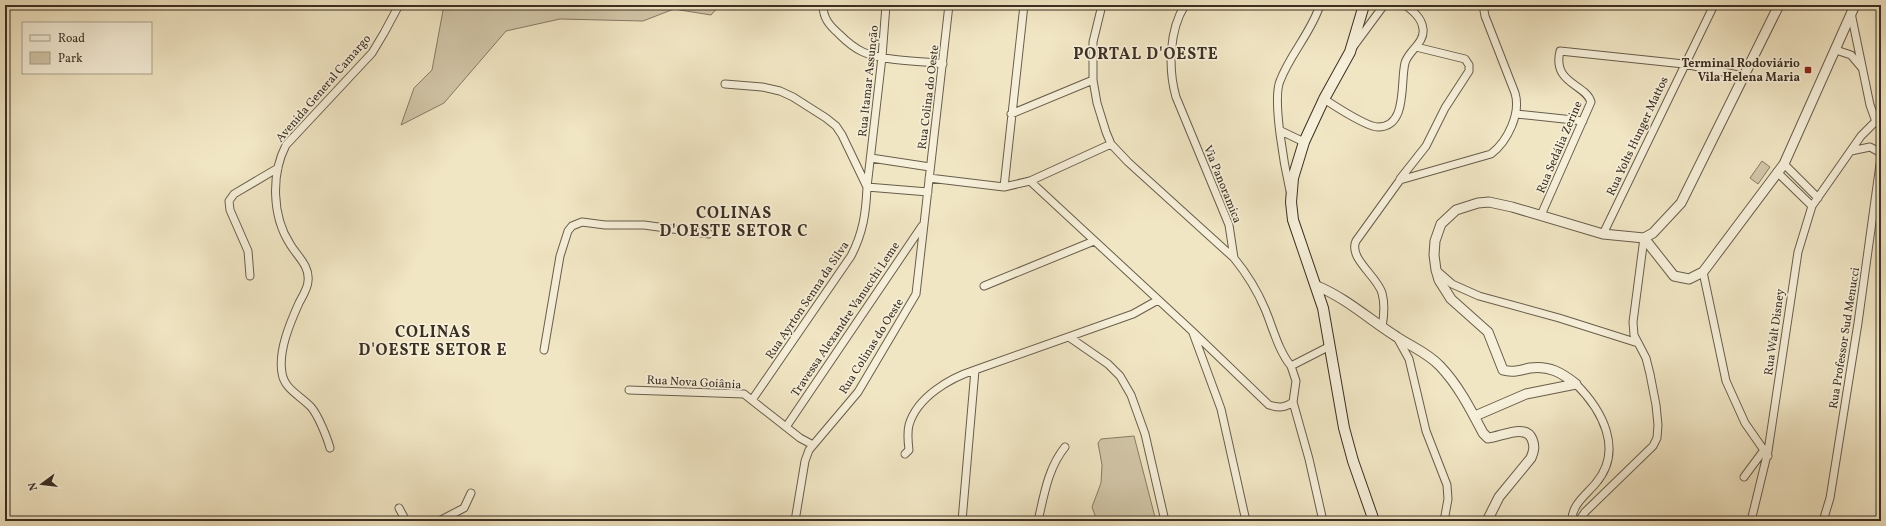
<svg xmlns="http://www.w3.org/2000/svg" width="1886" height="526" viewBox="0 0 1886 526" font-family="Vollkorn,serif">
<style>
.green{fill:#d2c7a9;stroke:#867b66}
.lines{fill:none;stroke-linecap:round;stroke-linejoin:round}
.minor-casing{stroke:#685d4b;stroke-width:9}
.tertiary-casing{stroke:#685d4b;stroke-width:11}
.secondary-casing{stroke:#3b2f23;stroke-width:12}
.minor{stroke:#f6efd9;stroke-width:7}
.tertiary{stroke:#f6efd9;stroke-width:9}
.secondary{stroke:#f6efd9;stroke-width:10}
.poi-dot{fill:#8f2418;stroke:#f6efd9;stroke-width:1.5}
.labels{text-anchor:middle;stroke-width:3.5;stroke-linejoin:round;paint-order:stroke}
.poi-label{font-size:12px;font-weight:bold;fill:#3b2f23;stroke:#f6efd9;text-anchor:end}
.street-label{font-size:12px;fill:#3b2f23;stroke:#f6efd9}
.district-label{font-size:16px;font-weight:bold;letter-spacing:1px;fill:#3b2f23;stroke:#f6efd9}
</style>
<rect width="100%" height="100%" fill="#f1e6c4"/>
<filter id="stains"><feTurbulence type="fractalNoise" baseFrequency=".005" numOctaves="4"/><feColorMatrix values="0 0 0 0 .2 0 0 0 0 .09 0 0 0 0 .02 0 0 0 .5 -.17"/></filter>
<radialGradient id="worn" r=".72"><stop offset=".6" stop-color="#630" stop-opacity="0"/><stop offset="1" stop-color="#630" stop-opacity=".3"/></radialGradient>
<!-- green -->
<path class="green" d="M444,5H720L711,15L674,9L643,21L560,19L506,31L444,103L401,125L414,88L432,70Z
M1762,161L1770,167L1758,184L1750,178Z
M1134,436L1156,521H1097L1092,507L1101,483L1102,465L1098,443L1101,439Z"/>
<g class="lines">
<defs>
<path id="minor" d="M823,5C823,18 829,25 839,34C846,41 854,48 863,52C883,61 921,61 943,64
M1102,5L1093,42V80L1097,103L1106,132L1111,144L1128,162L1234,258C1247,274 1257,290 1265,309C1273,328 1278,350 1291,366L1330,346
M1185,5C1169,30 1168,69 1176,97L1229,225L1234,258
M1851,13L1870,105L1875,119L1881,126
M1353,47L1384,5
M1836,50L1851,55L1862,68
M725,84L762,87L780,91L793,97L826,118L836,126L842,135L867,187L928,192
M1324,99C1335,106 1366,127 1378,127C1408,127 1400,82 1405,63C1408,51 1425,43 1423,29C1422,18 1413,11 1405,5
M1011,114L1093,80
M1516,114L1583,121
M1281,131L1304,142
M1851,151L1870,147L1881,153
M871,158L930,167
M1784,164L1818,198
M1777,172L1812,206
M929,178L1004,187L1030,181L1111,144
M1400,179L1426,146L1445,108L1469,71V65L1465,59L1416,47
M1030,181L1192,331L1269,405C1279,408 1285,408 1293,402L1296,381L1291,366
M1004,187L1024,5
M1290,191C1285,169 1272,100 1280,81C1290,54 1311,33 1320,5
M1541,215L1591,102C1586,84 1552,84 1560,51L1684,64L1743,76
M1603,234L1714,5
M1436,270L1452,284L1479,296L1559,318L1638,343
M1703,272L1726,381L1745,423L1768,456
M250,276L248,251L230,210L229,201L234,194L278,168
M984,286L1094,241
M1382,327C1384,316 1385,304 1382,293C1377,276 1348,258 1356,241L1400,180L1491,154C1508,141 1521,113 1515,93L1485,16L1483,5
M1193,333L1221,409L1246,521
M1069,337L1108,364L1120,376L1131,395L1145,434L1165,521
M1398,339L1409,359L1426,431L1447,485L1448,499L1444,521
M544,350L560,256L568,231L572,226L582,222L605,225H644L709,234
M629,390L744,394L800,438L813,445
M752,400L851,256C863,233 866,213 867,187L882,57L886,5
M1293,402L1309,459L1323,521
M786,427L922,226
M330,448C327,437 318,415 311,407C301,396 284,389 282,373C278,351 290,323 299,303C302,297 308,288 308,281C310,266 297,256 290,244C272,216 271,174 286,145L372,53L384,33L399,5
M905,454L909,450C908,442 907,433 909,425C917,397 950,378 975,370
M1744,477L1764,450
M399,508L406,521
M439,521L464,508L471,493
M795,521L805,461L809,450L858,392L916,294L949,5
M962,521L975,370L1133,314L1158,300
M1038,521C1044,495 1048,468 1065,447
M1572,521C1571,505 1587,494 1596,483C1624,450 1602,410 1576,384
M1579,521L1585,512L1653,446L1657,438L1658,425L1656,405L1650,374L1646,358L1634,335L1633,322L1644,238
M1751,521L1768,451L1798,252L1812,206L1861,136L1881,116
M1823,521L1830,498L1858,323L1881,157"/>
<path id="tertiary" d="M1644,238L1674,276L1689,279L1703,272L1784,164L1855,5
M1317,286C1346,298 1370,320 1397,337C1412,347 1428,353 1440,366C1459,386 1471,410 1483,433L1488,438C1501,437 1525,423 1532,439C1535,446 1534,451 1531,458L1499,497L1487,521
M1576,384C1562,373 1549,365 1530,368C1520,370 1513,373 1503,370L1488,332L1451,299L1439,280L1436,270L1434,255L1435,241L1441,224L1456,210L1478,203L1489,202L1512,207L1603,234L1644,238L1653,233L1681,203L1779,5
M1475,416L1526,394L1576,384"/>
<path id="secondary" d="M1364,5L1350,52L1324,99L1304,142L1293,178L1291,202L1293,220L1323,308L1344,428L1353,461L1374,521"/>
</defs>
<!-- minor casing -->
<use href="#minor" class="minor-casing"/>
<!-- tertiary casing -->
<use href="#tertiary" class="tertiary-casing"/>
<!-- secondary casing -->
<use href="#secondary" class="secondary-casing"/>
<!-- minor -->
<use href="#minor" class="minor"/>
<!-- tertiary -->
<use href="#tertiary" class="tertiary"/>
<!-- secondary -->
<use href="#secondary" class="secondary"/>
</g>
<!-- markers -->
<rect class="poi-dot" x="1804" y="66" width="8" height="8" rx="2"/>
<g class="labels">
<!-- poi labels -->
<g class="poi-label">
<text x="1800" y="67">Terminal Rodoviário<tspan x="1800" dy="14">Vila Helena Maria</tspan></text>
</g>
<!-- street labels -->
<g class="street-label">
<text transform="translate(868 81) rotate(-84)" y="4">Rua Itamar Assunção</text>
<text transform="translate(323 88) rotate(-49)" y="4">Avenida General Camargo</text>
<text transform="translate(928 97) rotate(-83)" y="4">Rua Colina do Oeste</text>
<text transform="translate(1637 136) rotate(-65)" y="4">Rua Yolts Hunger Mattos</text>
<text transform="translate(1559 147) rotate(-67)" y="4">Rua Sedália Zerine</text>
<text transform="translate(1223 184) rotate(68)" y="4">Via Panoramica</text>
<text transform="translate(807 300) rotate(-56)" y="4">Rua Ayrton Senna da Silva</text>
<text transform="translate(845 319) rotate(-56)" y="4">Travessa Alexandre Vanucchi Leme</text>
<text transform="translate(1774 332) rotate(-82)" y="4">Rua Walt Disney</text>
<text transform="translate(1844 338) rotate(-81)" y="4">Rua Professor Sud Menucci</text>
<text transform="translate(871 346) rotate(-58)" y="4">Rua Colinas do Oeste</text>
<text transform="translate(694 382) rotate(3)" y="4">Rua Nova Goiânia</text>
</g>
<!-- district labels -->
<g class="district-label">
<text x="1146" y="59">PORTAL D'OESTE</text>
<text x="734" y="218">COLINAS<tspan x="734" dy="18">D'OESTE SETOR C</tspan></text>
<text x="433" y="337">COLINAS<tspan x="433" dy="18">D'OESTE SETOR E</tspan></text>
</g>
</g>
<!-- margin -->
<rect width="1886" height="526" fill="none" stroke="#f1e6c4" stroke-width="20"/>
<rect x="6" y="6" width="1874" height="514" fill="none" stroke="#3b2f23" stroke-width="2"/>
<rect x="10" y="10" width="1866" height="506" fill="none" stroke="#3b2f23"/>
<!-- legend -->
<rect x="22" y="22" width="130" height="52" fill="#f6efd9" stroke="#aba290"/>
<rect x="30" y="35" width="20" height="6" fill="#f6efd9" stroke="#aba290"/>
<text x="58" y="42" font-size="12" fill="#3b2f23">Road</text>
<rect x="30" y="52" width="20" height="12" fill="#d2c7a9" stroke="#aba290"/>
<text x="58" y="62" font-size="12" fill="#3b2f23">Park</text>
<!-- north arrow -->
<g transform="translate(42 484) rotate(255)" stroke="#f6efd9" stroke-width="3" paint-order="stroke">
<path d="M0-3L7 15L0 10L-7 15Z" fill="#3b2f23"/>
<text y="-6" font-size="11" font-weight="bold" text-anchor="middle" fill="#3b2f23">N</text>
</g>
<rect width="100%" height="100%" filter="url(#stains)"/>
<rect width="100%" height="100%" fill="url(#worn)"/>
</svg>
